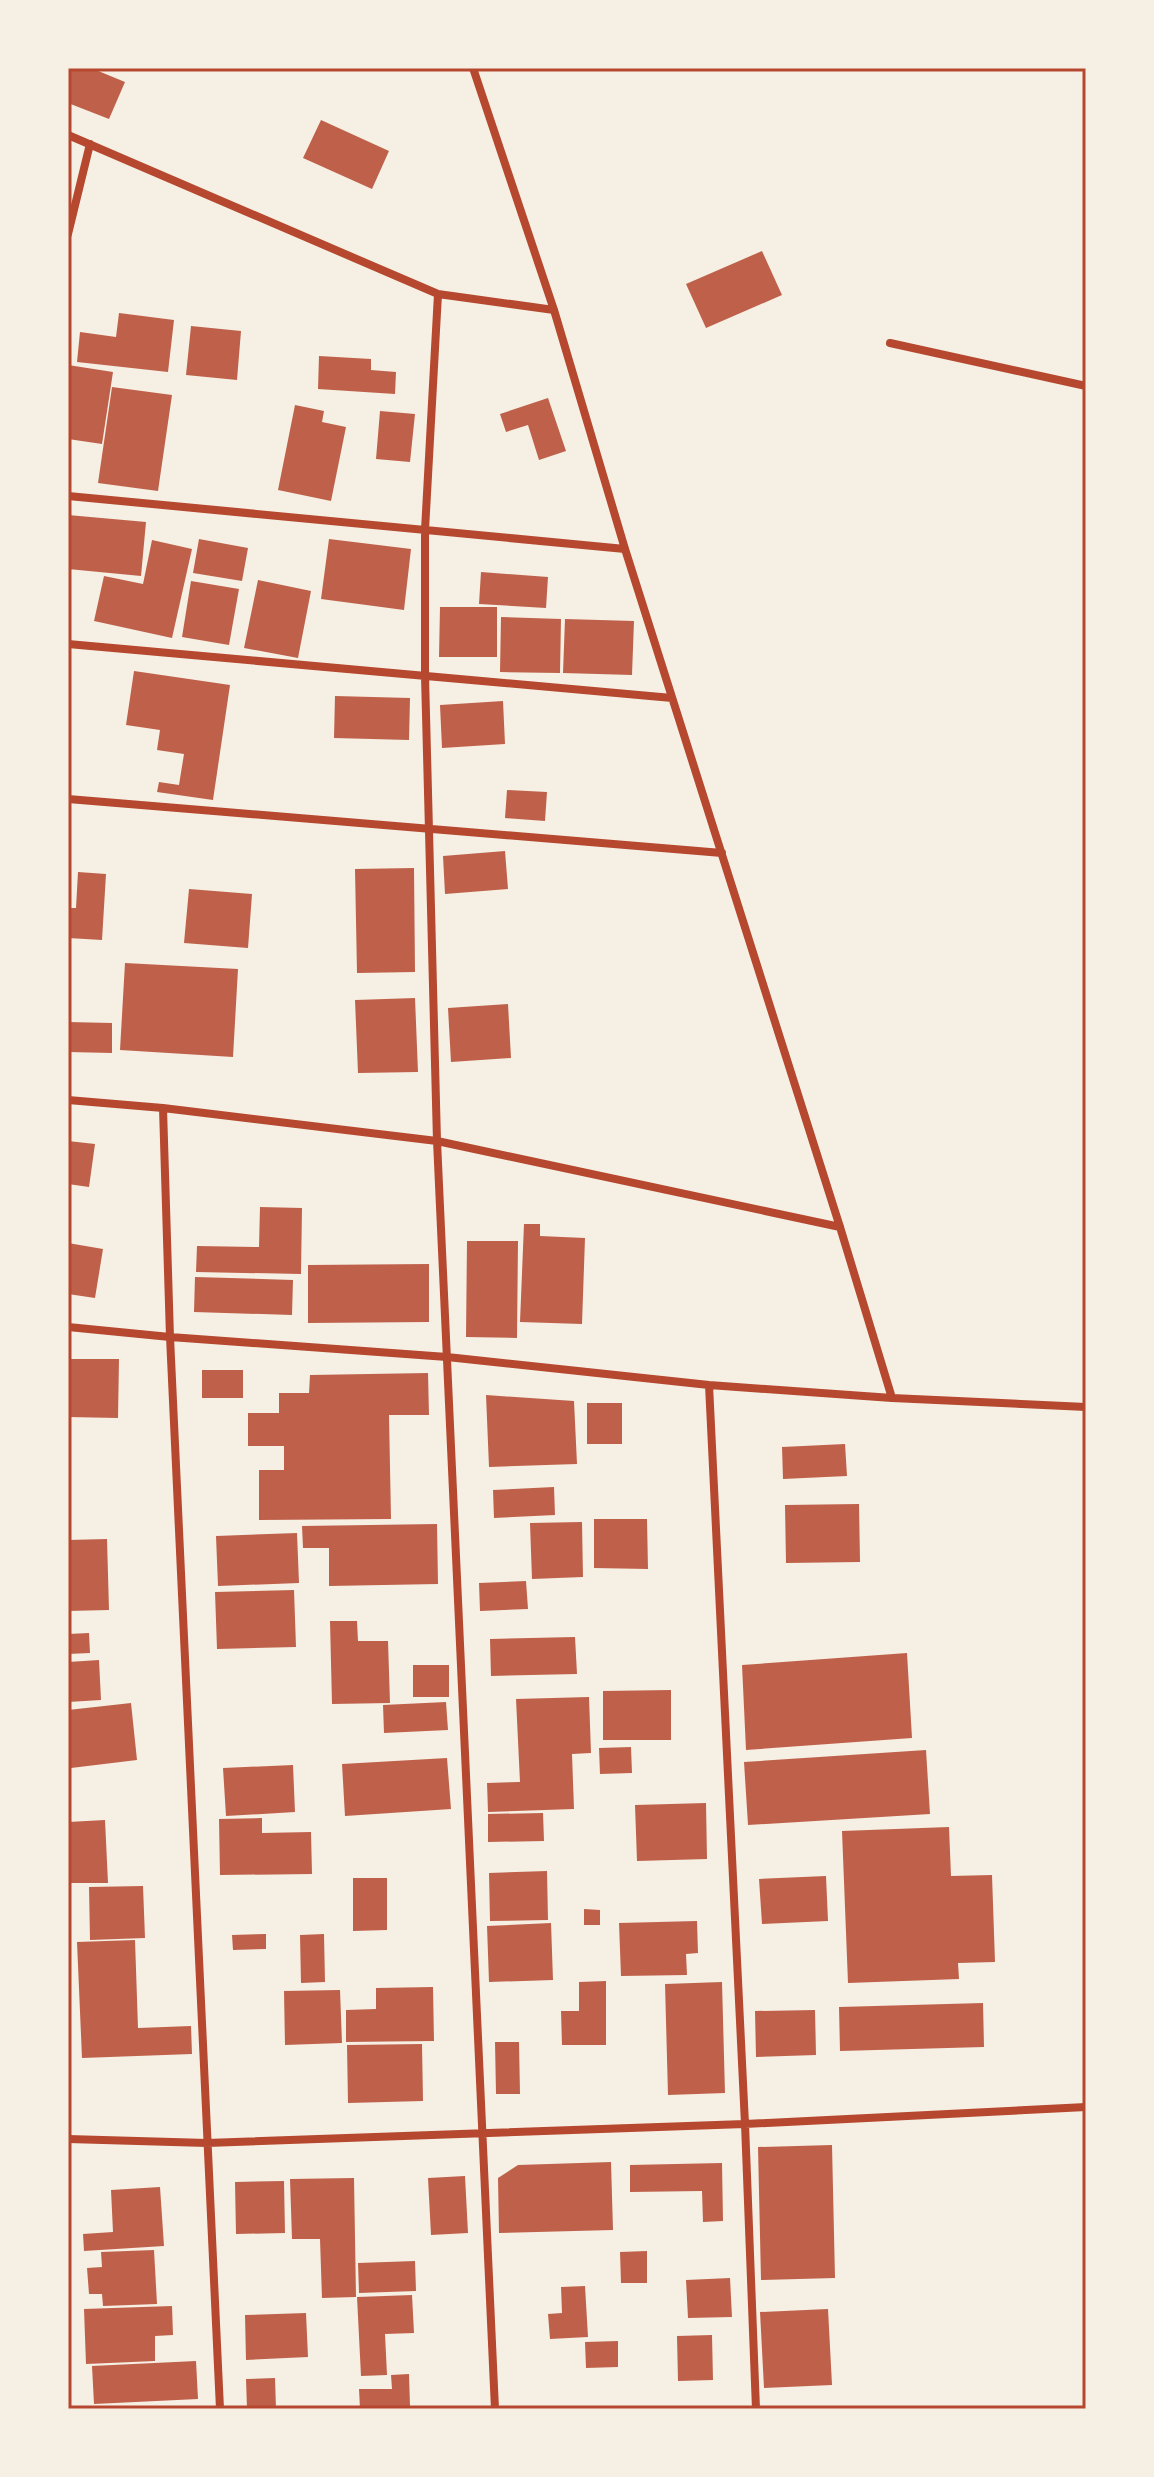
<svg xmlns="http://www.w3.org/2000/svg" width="1154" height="2477" viewBox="0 0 1154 2477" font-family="'Public Sans',sans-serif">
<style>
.building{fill:#bf614a}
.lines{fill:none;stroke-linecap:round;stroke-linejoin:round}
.minor{stroke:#b5482f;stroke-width:8}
.neatline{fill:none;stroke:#b5482f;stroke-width:3}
</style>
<rect width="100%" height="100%" fill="#f6efe4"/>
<!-- building -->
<path class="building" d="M68,68H91L125,82L109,119L68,103Z
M321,120L389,151L372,189L303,158Z
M762,251L782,295L706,328L686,284Z
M119,313L174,320L168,372L77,362L80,332L116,337Z
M191,326L241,331L237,380L186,375Z
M319,356L371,359V370L396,372L395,394L318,389Z
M68,365L113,372L102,444L68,439Z
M112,387L172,395L158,491L98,483Z
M548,398L566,451L539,460L528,425L506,432L500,414Z
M295,405L324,411L322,422L346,427L331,501L278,490Z
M380,411L415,414L410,462L376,459Z
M68,515L146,522L141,576L68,569Z
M199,539L248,548L242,581L193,573Z
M329,539L411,549L404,610L321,599Z
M152,540L192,549L172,638L94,621L104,576L143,584Z
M481,572L548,577L546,608L479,604Z
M258,580L311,591L298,658L244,648Z
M191,581L239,589L229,645L182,637Z
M440,607H497V657H439Z
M501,617L561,619L560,673L500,672Z
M565,619L634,621L632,675L563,673Z
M134,671L230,685L213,800L157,792L159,782L179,785L184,754L157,750L160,730L126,725Z
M335,696L410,698L409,740L334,738Z
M503,701L505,744L442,748L440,705Z
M507,790L547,792L545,821L505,818Z
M505,851L508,889L445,894L443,856Z
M414,868L415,972L357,973L355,869Z
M78,872L106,874L102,940L68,938V908H76Z
M189,889L252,894L248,948L184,943Z
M125,963L238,969L233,1057L120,1050Z
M415,998L418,1072L358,1073L355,1000Z
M508,1004L511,1058L451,1062L448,1008Z
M68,1022L112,1023V1053L68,1052Z
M68,1141L95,1144L89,1187L68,1184Z
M260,1207L302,1208L301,1274L196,1272L197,1246L259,1247Z
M524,1224H540V1236L585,1238L582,1324L520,1322Z
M467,1241H518L517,1338L466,1337Z
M68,1243L103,1249L95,1298L68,1294Z
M429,1264V1322L308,1323V1265Z
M195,1277L293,1280L292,1315L194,1312Z
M68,1359H119L118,1418L68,1417Z
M202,1370H243V1398H202Z
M428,1373L429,1415H389L391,1519L259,1520V1470H284V1446H248V1413H279V1393H309L310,1375Z
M486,1395L574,1401L577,1464L489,1467Z
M587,1403H622V1444H587Z
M845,1444L847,1476L783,1479L782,1447Z
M554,1487L555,1515L494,1518L493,1490Z
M859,1504L860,1562L786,1563L785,1505Z
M594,1519H647L648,1569L594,1568Z
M582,1522L583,1577L532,1579L530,1523Z
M437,1524L438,1584L329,1586V1548H303L302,1526Z
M297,1533L299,1583L218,1586L216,1536Z
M107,1539L109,1610L68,1611V1540Z
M526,1581L528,1609L480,1611L479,1583Z
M294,1590L296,1647L217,1649L215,1592Z
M330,1621H357L358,1641H388L390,1703L332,1704Z
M89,1633L90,1653L68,1654V1634Z
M575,1637L577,1674L491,1676L490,1639Z
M907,1653L912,1738L746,1750L742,1665Z
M99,1660L101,1700L68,1702V1662Z
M413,1665H449V1697H413Z
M671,1690V1740H603V1691Z
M589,1697L591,1753L572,1754L574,1809L488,1812L487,1783L520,1782L516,1699Z
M446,1702L448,1730L384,1733L383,1705Z
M131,1703L137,1760L71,1768L68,1710Z
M631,1747L632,1773L600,1774L599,1748Z
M926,1750L930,1814L748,1825L744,1762Z
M447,1758L451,1809L345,1816L342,1764Z
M293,1765L295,1812L226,1816L223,1768Z
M706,1803L707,1859L637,1861L635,1805Z
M543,1813L544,1841L488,1842V1814Z
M262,1818V1833L311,1832L312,1874L220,1875L219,1819Z
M105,1820L108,1883H68V1822Z
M949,1827L951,1876L992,1875L995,1962L958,1963L959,1979L848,1983L842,1831Z
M547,1871L548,1920L490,1921L489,1873Z
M826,1876L828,1921L762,1924L759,1879Z
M353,1878H387V1930L353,1931Z
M143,1886L145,1938L90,1940L89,1887Z
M584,1909L600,1910V1925H584Z
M697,1921L698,1953L686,1954L687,1975L621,1976L619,1923Z
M551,1923L553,1980L489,1982L487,1926Z
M266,1934V1949L233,1950L232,1935Z
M324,1934L325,1982L301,1983L300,1935Z
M135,1940L138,2028L191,2026L192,2054L82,2058L77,1942Z
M606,1981V2045H562L561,2011H579V1982Z
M722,1982L725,2093L668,2095L665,1984Z
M433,1987L434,2041L346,2042V2010L376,2009V1988Z
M340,1990L342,2043L285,2045L284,1991Z
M983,2003L984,2047L840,2051L839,2007Z
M815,2010L816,2055L756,2057L755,2011Z
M495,2042H519L520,2094H496Z
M422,2044L423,2101L348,2103L347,2045Z
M832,2145L835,2278L761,2280L758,2147Z
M611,2162L613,2230L499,2233L498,2178L518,2165Z
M722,2163L723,2221L703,2222L702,2191L630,2192V2165Z
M465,2176L468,2233L431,2235L428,2178Z
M354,2178L356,2297L322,2298L320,2239H292L290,2179Z
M284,2181L285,2233L236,2234L235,2182Z
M160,2187L164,2246L84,2251L83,2234L113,2232L111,2190Z
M154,2250L157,2304L103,2306L102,2294H89L87,2268L102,2267L101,2252Z
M647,2251V2283H621L620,2252Z
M415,2261L416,2291L359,2293L358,2263Z
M730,2278L732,2317L688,2318L686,2280Z
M585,2286L588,2337L550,2339L548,2314L562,2313L561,2287Z
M412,2295L414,2333L385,2334L387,2375L361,2376L357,2297Z
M172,2306L173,2335L155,2336V2361L86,2364L84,2309Z
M828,2309L832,2385L764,2388L760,2312Z
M306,2313L308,2357L246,2360L245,2315Z
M712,2335L713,2380L678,2381L677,2336Z
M618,2341V2367L586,2368L585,2342Z
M196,2361L198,2399L94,2404L92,2366Z
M409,2374L410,2406H438V2409H360L359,2389H392L391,2375Z
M275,2378L276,2409H247L246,2379Z"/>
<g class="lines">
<!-- minor -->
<path class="minor" d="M473,68L554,310L625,549L840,1227L892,1398
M68,135L438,294L554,310
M68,234L90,144
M438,294L425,530V676L437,1141L495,2409
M890,343L1086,386
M68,496L625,549
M68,644L672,698
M68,799L722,853
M68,1100L163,1108L437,1141L840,1227
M163,1108L170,1337L220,2409
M68,1327L170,1337L447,1357L709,1385L892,1398L1086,1407
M709,1385L745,2124L756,2409
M68,2139L207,2143L745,2124L1086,2107"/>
</g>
<!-- border -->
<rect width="1154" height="2477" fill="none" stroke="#f6efe4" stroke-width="140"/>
<rect x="70" y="70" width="1014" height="2337" class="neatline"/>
</svg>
